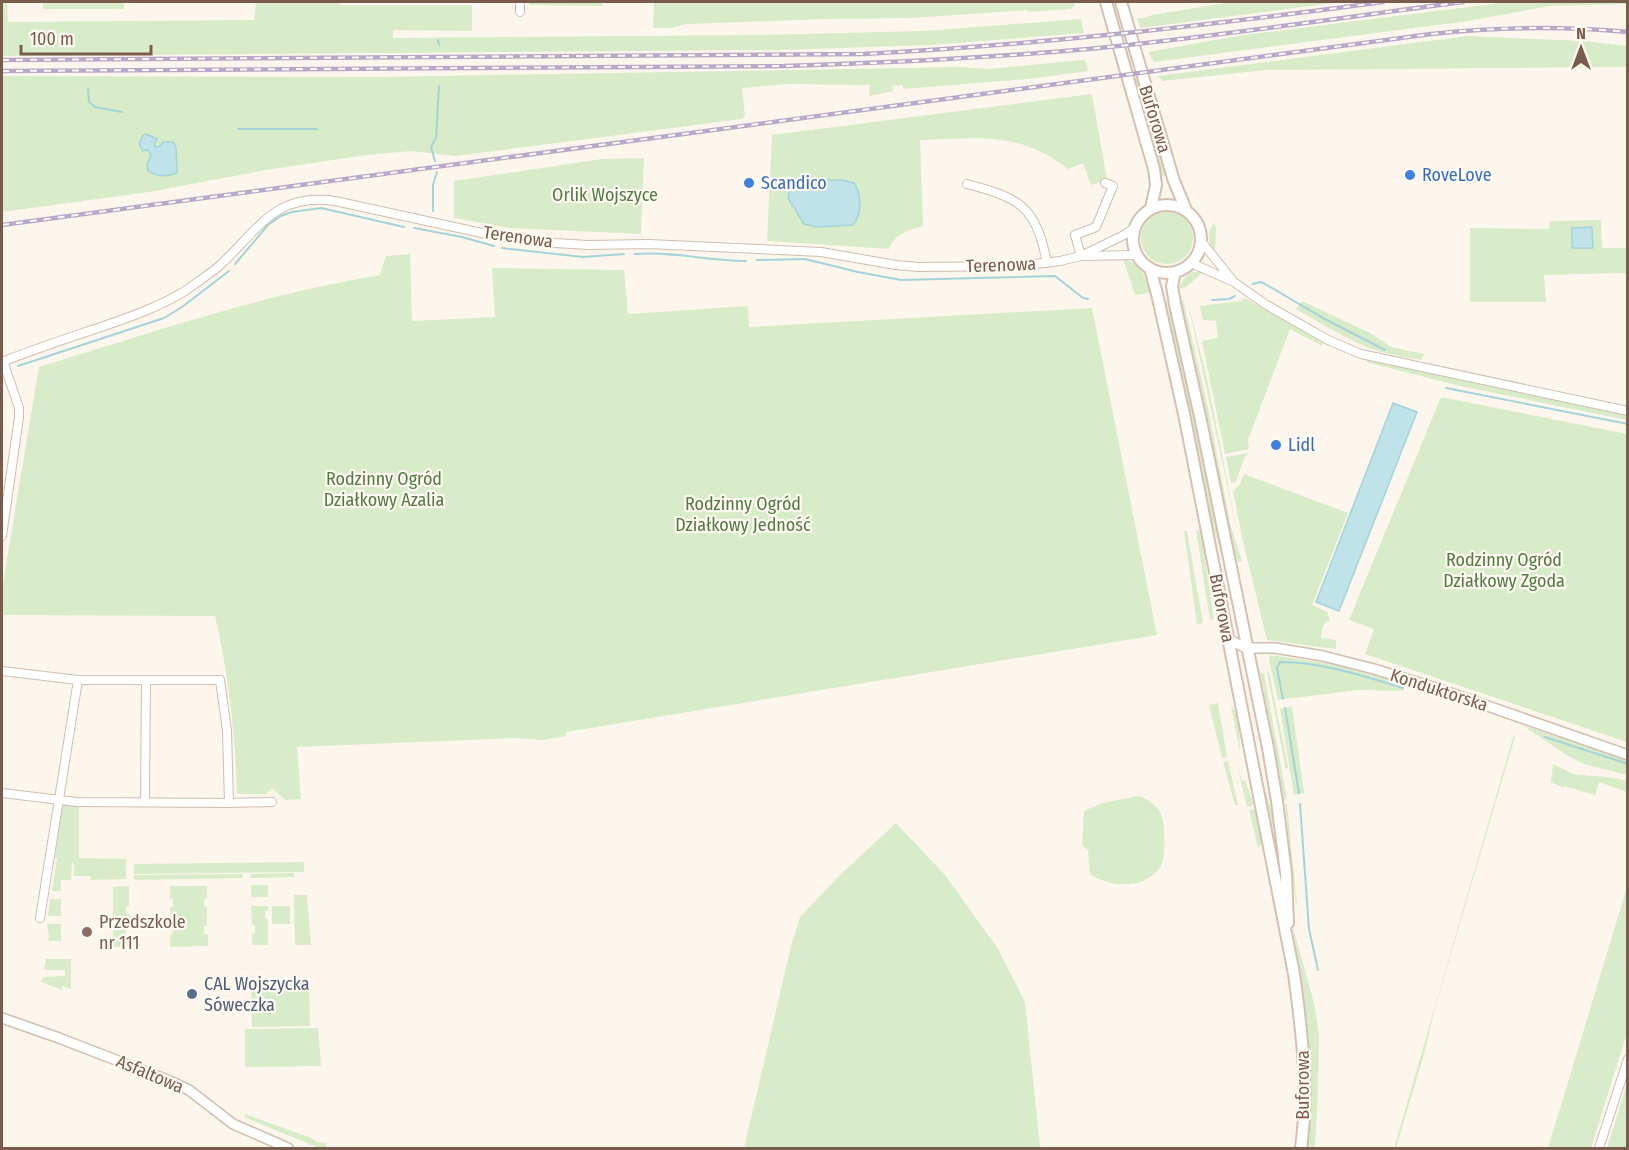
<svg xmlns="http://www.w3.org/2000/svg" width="1629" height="1150" viewBox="0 0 1629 1150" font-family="'Fira Sans Condensed',sans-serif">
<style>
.green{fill:#d8ecc9;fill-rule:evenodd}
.water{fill:#bfe3e8;stroke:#a5d3da;stroke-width:1.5}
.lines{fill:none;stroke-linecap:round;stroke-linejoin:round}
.stream{stroke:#a5d3da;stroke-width:2}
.minor-casing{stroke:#d1beb0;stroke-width:10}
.tertiary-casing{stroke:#d1beb0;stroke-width:12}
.secondary-casing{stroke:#d6c0b0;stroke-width:14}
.minor{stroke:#fff;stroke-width:8}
.tertiary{stroke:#fff;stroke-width:9}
.secondary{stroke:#fff;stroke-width:10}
.rail-casing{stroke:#b9a8c9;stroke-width:4.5}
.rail{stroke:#fffaf3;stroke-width:2;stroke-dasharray:7;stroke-linecap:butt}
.shop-dot{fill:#3f7fe0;stroke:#fffaf3;stroke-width:2}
.education-dot{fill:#8d6e63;stroke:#fffaf3;stroke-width:2}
.service-dot{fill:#5c6f8a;stroke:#fffaf3;stroke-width:2}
.labels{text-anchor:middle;stroke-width:4.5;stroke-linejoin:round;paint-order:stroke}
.street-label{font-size:18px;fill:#7a5c4d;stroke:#fffaf3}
.shop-label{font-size:18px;fill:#366cbe;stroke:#fffaf3;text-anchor:start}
.park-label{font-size:18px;fill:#537a41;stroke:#fffaf3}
.education-label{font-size:18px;fill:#785e54;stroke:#fffaf3;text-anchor:start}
.service-label{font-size:18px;fill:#4e5e75;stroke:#fffaf3;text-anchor:start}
</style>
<rect width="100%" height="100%" fill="#fdf6ec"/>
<!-- green -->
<path class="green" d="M2,2H7L8,22L254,20L256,2H339L340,5H472V31L393,30V38L762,35L923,31L1081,19L1084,33L931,45L779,50L2,56Z
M43,2H124V9H43Z
M526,2H604L602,6L531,5Z
M654,2H1074L1075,5L1071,9L1029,12L1028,10L911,18L828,19L687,24L671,28H653Z
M1232,2H1341L1140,28L1137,18H1144L1152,15Z
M1508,2H1627L1628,4L1550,6L1468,21L1154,62L1148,52L1243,35Z
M1468,36L1584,41L1627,46V67L1266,70L1163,81L1157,76Z
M1082,60L1086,61L1088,71L1029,79L903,89L902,85L892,86L893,91L869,96L870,85L786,84L742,88L745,116L742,119L456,156L411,151L366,155L266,170L149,192L2,212V76L378,77L961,67L989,69Z
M1137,77L1167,176H1161L1159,163L1134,78Z
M1092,94L1107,180L1091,185L1083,163L1068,169C1020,131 977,138 920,140L923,226C907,230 895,234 889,249L767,241L772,135ZM788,198L852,225H830L795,212Z
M644,158L641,234L510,228L454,218V181L602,159Z
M1141 238a26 26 0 1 1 52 0a26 26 0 1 1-52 0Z
M1601,220L1602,248H1627V273L1544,275L1546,302H1470V228L1549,229L1550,221Z
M1214,223L1216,227L1215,252C1207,243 1207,231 1214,223Z
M410,254L412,321L495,317L492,268L624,270L628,314L748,306L749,327L1092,308L1157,635L566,732V736L543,740L516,738L297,747L301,799L285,800L272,788L266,794H237C235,734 229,675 215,616L2,615V589L39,367C151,333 264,294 380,275L386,256Z
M1123,258C1138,262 1148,278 1151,293L1135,295Z
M1193,272H1203L1186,287L1179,289C1181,280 1185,276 1193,272Z
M1187,298L1207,379L1239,540Z
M1245,298L1323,342L1322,346L1290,329L1248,440L1249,449L1225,454L1202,341L1218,338L1216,321L1203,320L1200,306L1241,301Z
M1179,299H1183L1207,403L1231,527L1242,561L1238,562L1232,545L1204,404Z
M1168,301L1191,397L1222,558L1208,508L1187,400L1164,302Z
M1302,301L1372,334L1391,347L1424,354L1421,360C1409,358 1397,356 1385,353C1359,347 1320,323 1296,309Z
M1369,360L1627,415V420L1456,385L1366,362Z
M1441,397L1627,434V742L1365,654L1374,629L1349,620Z
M1248,453L1244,458L1236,482L1231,483L1226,457Z
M1244,474L1348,513L1312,605L1327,612L1330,620C1321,624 1322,630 1321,638L1332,639L1336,641V649L1267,640L1243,542L1233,491L1240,484Z
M1196,530L1201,532L1214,619L1210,620Z
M1184,531H1187L1203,623L1197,624Z
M1270,655L1333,664L1405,684L1403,691L1358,690L1278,700L1269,660Z
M1260,672L1264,674L1287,799L1284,800Z
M1267,672H1269L1288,767L1286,770Z
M1218,703L1227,757L1222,758L1209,705Z
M1231,705C1242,716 1239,738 1240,753Z
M1292,706L1304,793L1294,795L1280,709Z
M1522,725L1627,760V775L1584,764L1568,756Z
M1514,734L1515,737L1435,1008L1425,1051L1396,1148H1394Z
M1236,760L1242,781L1245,780L1254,805L1247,807Z
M1228,761L1238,805H1235L1223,762Z
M1553,764L1573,774L1614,778L1627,781V792L1599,782L1595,795L1564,786L1563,788L1551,782Z
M1262,780L1272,812L1275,848L1261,781Z
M1139,796C1147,798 1159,807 1162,816C1165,827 1166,857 1161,866C1146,890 1110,888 1090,874L1088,850L1082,845L1084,811L1103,803Z
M1285,804H1287L1297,905H1296Z
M63,805H79V858L126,859V879L91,880V876H74V864L72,863L71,880H61V891H52L57,858H54Z
M1255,809L1262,843L1258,848L1249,810Z
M896,823L945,875L998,949L1025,1002L1040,1148H744L791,946L800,917L841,874Z
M304,862V872L134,874V864Z
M294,873V877L251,878V874Z
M243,874V878L134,880V875Z
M251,885H268V897H251Z
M129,886V906H126V914H130V927H127L126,935H130V947H113V887Z
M170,886H207V898L204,899V906L207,907V926H204V934H208V946L170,947V935L173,934V927L170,926V907H173V899H170Z
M1627,887V1033L1591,1148H1548Z
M294,895H307L311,945H295Z
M50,899H61V916H48Z
M251,906H268V911H265V919H268V945H252V934L255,933V925H252Z
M272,906H290V924H272Z
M47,924H61V941H48L49,936Z
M1293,927L1315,1007L1319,1036L1318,1091L1315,1148H1307L1310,1108L1307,1038Z
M46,959H71V989L62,986V990L41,982L43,977L65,976V970H44Z
M309,983L310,1026L252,1027L251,985Z
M318,1028L321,1066L245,1067V1029Z
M1627,1084V1148H1607Z
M245,1114L314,1139L317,1142L326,1143V1148H319L244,1117Z"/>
<!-- water -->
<path class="water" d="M146,134L157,139L154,146L156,147L160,146L163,142H173L176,147L177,173C166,177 157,177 148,171L147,164L151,155L148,150L143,151L139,144L143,135Z
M812,180H842L854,183C862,195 862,214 853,225L817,227L804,224L788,198L790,189L798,184Z
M1592,227L1593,248H1572V228Z
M1393,403L1417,412L1339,611L1316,602Z"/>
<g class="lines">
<!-- stream -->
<path class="stream" d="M438,40L439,45
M88,88L89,102L95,107L122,112
M238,129H317
M435,161L431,147L436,138L439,86
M433,211V185L437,172
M414,228L462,237L494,246
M502,248L583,257L624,254
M635,254C672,251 709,261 746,261
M757,260L805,259L858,272L901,280L1055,276L1083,298L1088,299
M235,264L268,225L281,216L292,212L321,208L404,227
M1253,284L1261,282L1265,284L1323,318L1385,350
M1212,300L1229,299L1235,296
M18,366L164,318L182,307L229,271
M1446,388L1628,424
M1283,699L1277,668L1280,662C1322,662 1364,676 1403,688
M1285,708L1299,793
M1545,737L1628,764
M1300,804L1309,929L1318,970"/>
<defs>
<path id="minor" d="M520,12V2
M967,184C1020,198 1036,206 1047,263
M1201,241L1233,281
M1085,254L1124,235L1134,228
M1081,256L1075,235L1096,227L1113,186L1105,183
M1191,263L1234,282L1265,304L1328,340L1361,354L1628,411
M2,362C34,349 68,338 101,327C130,317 159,307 185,291C196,283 208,275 218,267C258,231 274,192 335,201L500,237L539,242L588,245L649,244L821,252L896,265L919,267L1018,266L1060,261L1081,256L1136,255
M2,536L19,417V408L3,361
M2,671L78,680H220L227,731L229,803
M2,793L77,802L229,803L272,802
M145,802L146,680
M40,918L78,680
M1599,1148L1628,1059"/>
<path id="tertiary" d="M1228,639L1246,648H1275L1323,656L1374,669L1439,689L1628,755
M2,1018L59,1038L170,1081L189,1090L233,1124L288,1148"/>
<path id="secondary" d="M1106,2L1154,169L1156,185L1151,208
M1121,2L1174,181L1186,210
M1133 239a34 34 0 1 1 68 0a34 34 0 1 1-68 0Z
M1150,268L1157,294L1184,414L1294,974C1302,1032 1309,1091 1301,1148
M1175,272L1172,286L1175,304L1201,421L1268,748L1277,801L1286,873L1288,923"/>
</defs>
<!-- minor casing -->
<use href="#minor" class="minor-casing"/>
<!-- tertiary casing -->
<use href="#tertiary" class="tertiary-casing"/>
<!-- secondary casing -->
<use href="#secondary" class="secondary-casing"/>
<!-- minor -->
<use href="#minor" class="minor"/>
<!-- tertiary -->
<use href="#tertiary" class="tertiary"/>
<!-- secondary -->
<use href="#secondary" class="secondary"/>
<defs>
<path id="rail" d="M2,60L863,54C1039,45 1209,25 1383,2
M2,71L784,66C886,63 987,58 1088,49C1214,37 1338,18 1463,2
M2,225L1431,34C1497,27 1562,26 1628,32"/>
</defs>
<!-- rail casing -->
<use href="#rail" class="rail-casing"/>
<!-- rail -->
<use href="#rail" class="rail"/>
</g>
<!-- markers -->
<g class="shop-dot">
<circle cx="1410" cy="175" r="6"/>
<circle cx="749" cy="183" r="6"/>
<circle cx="1276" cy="445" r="6"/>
</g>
<circle class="education-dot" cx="87" cy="932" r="6"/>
<circle class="service-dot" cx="192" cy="994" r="6"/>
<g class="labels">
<!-- street labels -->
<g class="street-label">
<text transform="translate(1155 119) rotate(73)" y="6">Buforowa</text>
<text transform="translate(518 237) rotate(8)" y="6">Terenowa</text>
<text transform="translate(1001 265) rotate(-2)" y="6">Terenowa</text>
<text transform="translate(1222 608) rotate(79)" y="6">Buforowa</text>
<text transform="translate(1439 690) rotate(18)" y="6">Konduktorska</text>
<text transform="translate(150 1074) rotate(23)" y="6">Asfaltowa</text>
<text transform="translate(1303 1085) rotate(-90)" y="6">Buforowa</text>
</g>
<!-- shop labels -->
<g class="shop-label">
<text x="1422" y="181">RoveLove</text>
<text x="761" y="189">Scandico</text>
<text x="1288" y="451">Lidl</text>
</g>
<!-- park labels -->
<g class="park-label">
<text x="605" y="201">Orlik Wojszyce</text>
<text x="384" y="485">Rodzinny Ogród<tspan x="384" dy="21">Działkowy Azalia</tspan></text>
<text x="743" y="510">Rodzinny Ogród<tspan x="743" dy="21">Działkowy Jedność</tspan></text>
<text x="1504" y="566">Rodzinny Ogród<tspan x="1504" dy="21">Działkowy Zgoda</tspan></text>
</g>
<!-- education labels -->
<g class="education-label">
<text x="99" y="928">Przedszkole<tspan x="99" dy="21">nr 111</tspan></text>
</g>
<!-- service labels -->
<g class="service-label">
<text x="204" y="990">CAL Wojszycka<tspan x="204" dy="21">Sóweczka</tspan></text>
</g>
</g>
<!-- border -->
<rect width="1629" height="1150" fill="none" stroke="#7a5c4d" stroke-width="6"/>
<!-- north arrow -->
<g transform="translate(1581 48)" stroke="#fffaf3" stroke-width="4.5" paint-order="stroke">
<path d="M0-4.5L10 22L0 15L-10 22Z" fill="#7a5c4d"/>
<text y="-9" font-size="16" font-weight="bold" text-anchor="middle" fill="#7a5c4d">N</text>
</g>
<!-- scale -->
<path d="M21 45v9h130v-9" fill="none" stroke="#7a5c4d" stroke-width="3"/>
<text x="30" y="45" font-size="18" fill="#7a5c4d" stroke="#fffaf3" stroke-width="4.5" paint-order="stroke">100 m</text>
</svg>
